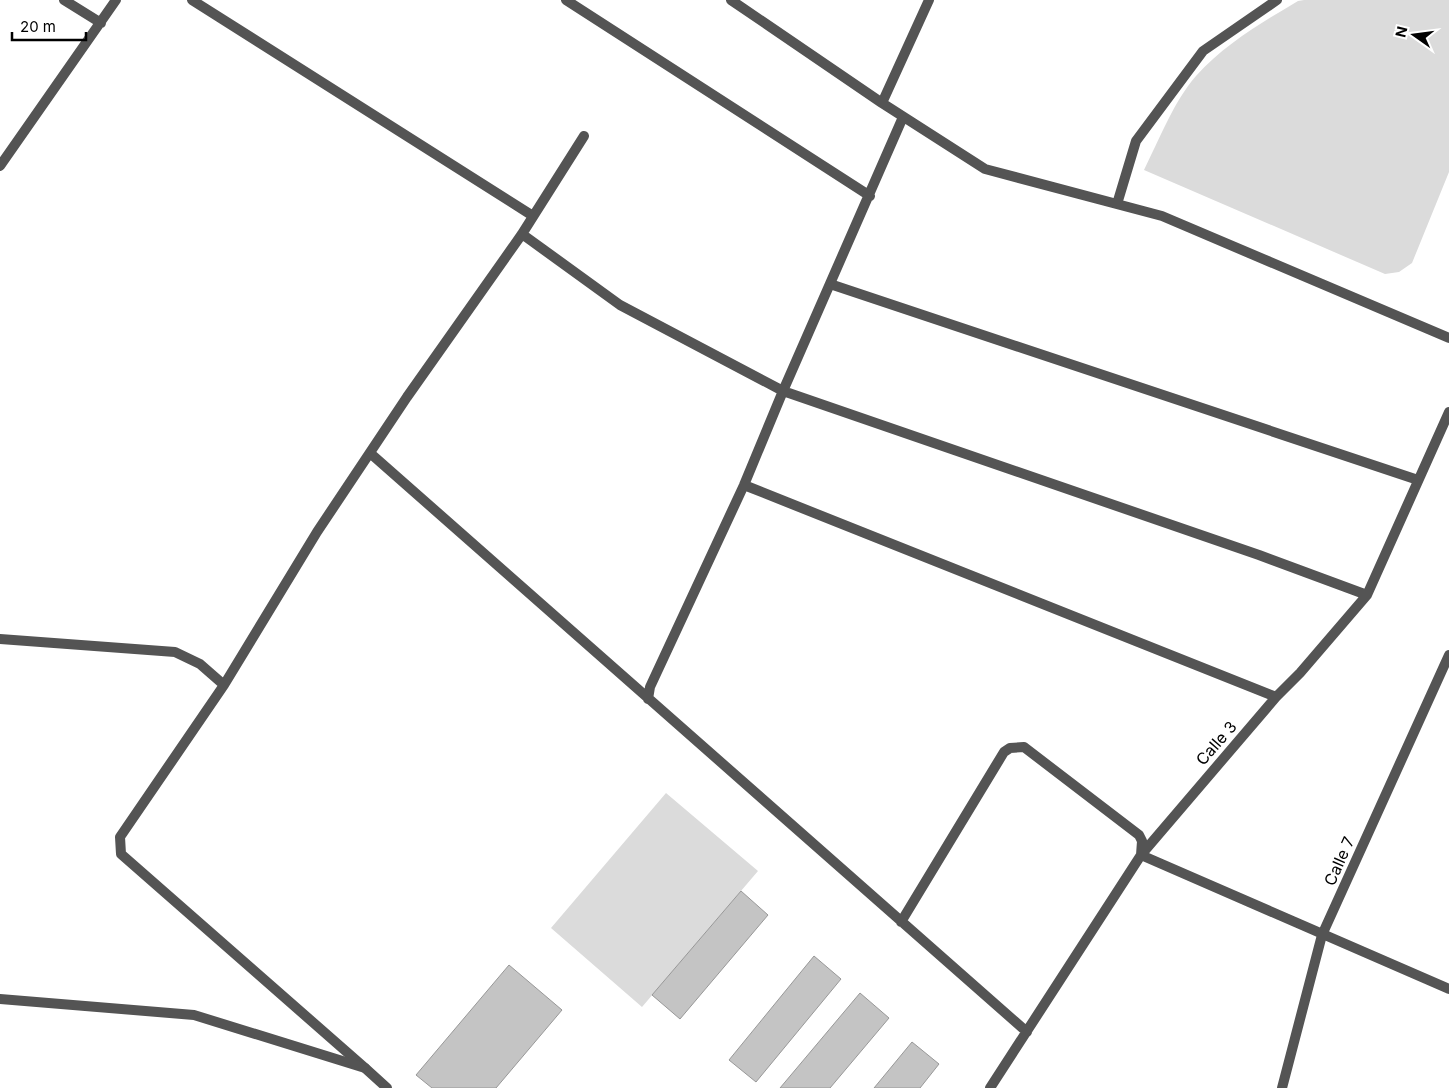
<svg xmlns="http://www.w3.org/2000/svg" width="1449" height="1088" viewBox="0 0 1449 1088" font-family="Inter,sans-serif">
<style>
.green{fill:#dbdbdb}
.building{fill:#c4c4c4;stroke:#989898}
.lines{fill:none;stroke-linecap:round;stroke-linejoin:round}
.minor{stroke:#545454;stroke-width:10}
.tertiary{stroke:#545454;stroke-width:10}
.labels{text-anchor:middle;stroke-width:4.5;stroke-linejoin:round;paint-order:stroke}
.street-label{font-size:16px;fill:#000;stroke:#fff}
</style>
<rect width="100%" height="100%" fill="#fff"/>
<!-- green -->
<path class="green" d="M1304,0H1449V172L1412,263L1399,272L1385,274L1144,170C1159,140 1174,101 1196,76C1225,44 1261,23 1298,1Z
M666,793L758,871L642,1007L551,928Z"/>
<!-- building -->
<path class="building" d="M741,891L768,915L680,1019L652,995Z
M814,956L841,979L756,1082L729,1060Z
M509,965L562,1010L496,1088H432L416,1075Z
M860,993L889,1018L830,1088H780Z
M912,1042L939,1064L920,1088H874Z"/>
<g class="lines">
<!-- minor -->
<path class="minor" d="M64,0L101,23
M192,0L533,216
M566,0L870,196
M731,0L882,103L985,169L1162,216L1449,338
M882,103L929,0
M0,166L116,0
M1117,204L1136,141L1203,51L1277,0
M522,234L620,305L783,391L1259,555L1367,595
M830,284L1418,480
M370,453L1027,1032
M744,485L1276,697
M0,639L175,652L200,664L224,685
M648,699L650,687L744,485L783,391L903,117
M901,922L1004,752L1010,748L1024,747L1139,835L1142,841L1141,855L1449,989
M365,1068L121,854L120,837L224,685L317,532L407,397L522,234L584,136
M990,1088L1141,855L1276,697L1300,673L1367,595L1449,412
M1282,1088L1322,935L1449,655"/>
<!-- tertiary -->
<path class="tertiary" d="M0,999L194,1015L365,1068L387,1088"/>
</g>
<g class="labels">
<!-- street labels -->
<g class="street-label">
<text transform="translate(1216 743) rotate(-49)" y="6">Calle 3</text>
<text transform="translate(1339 861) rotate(-66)" y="6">Calle 7</text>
</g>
</g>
<!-- north arrow -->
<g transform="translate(1414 35) rotate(284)" stroke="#ffffff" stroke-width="4" paint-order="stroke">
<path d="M0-4L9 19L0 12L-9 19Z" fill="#000000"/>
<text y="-8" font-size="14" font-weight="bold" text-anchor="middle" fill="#000000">N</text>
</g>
<!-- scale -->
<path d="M12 32v8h74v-8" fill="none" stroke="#000000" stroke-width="2.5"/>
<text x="20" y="32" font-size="15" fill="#000000" stroke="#ffffff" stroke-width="4" paint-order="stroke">20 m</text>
</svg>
